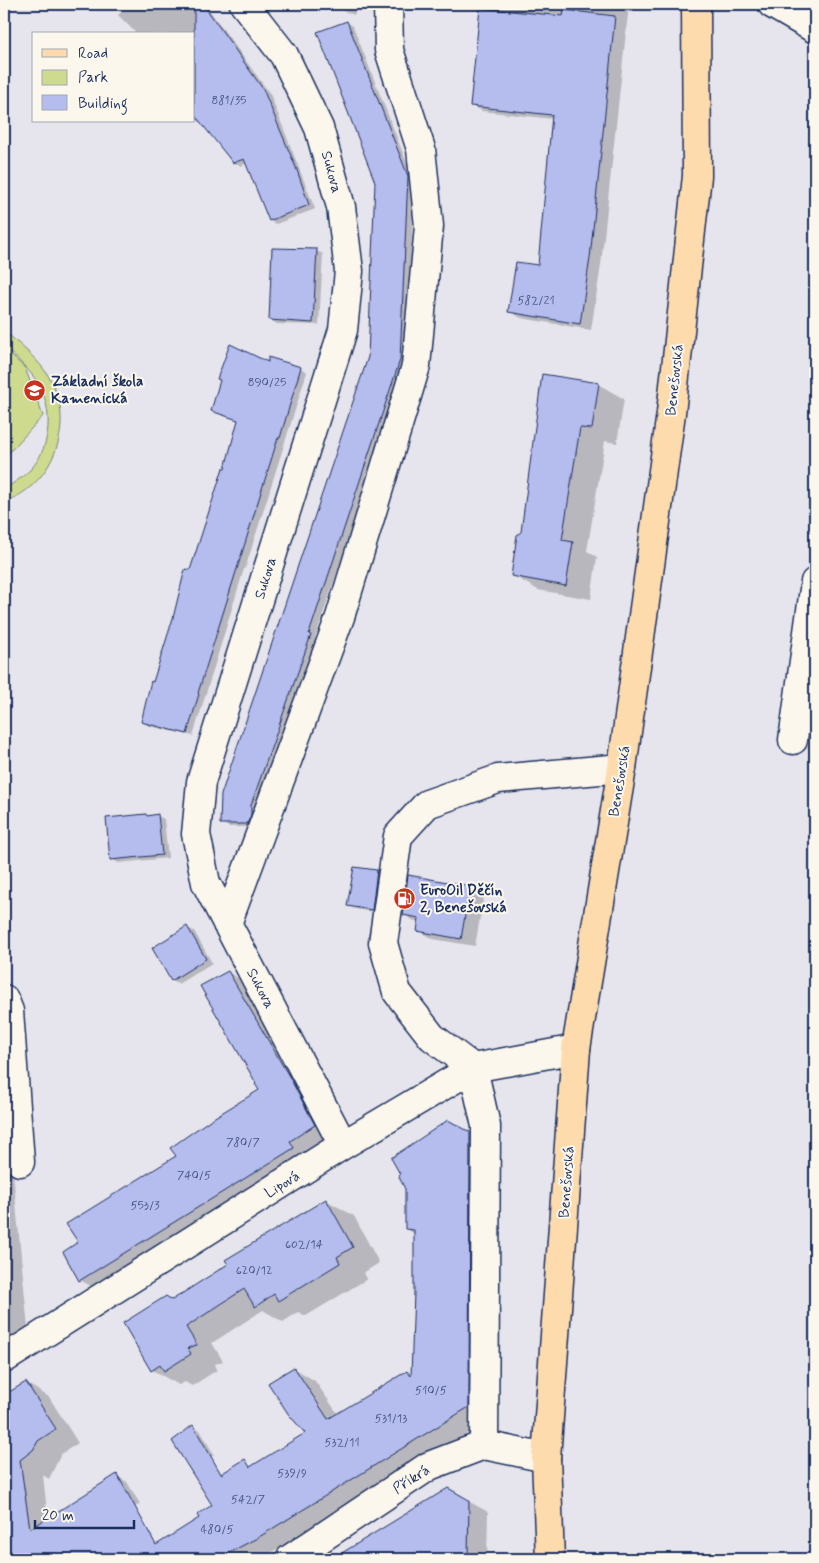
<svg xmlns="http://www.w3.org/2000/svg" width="819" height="1563" viewBox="0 0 819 1563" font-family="Mynerve,sans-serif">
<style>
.green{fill:#cedb8e;stroke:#748576}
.shadow{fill:#0003}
.building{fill:#b5bcee;stroke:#1b2f5e}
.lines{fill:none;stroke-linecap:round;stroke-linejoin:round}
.minor-casing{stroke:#1b2f5e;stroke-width:31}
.major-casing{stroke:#1b2f5e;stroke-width:31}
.minor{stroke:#fbf7ec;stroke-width:28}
.major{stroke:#fedbac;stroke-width:28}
.labels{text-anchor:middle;stroke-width:4;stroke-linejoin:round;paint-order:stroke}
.number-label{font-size:12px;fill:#425282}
.street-label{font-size:15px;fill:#1b2f5e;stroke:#fbf7ec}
.poi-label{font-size:15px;font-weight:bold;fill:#1b2f5e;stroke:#fbf7ec;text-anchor:start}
</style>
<rect width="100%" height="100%" fill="#e6e5ed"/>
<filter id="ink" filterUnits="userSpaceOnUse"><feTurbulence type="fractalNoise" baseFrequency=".02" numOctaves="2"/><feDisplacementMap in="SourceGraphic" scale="10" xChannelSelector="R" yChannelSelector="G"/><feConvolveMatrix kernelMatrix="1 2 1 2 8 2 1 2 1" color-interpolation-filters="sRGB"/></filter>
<g filter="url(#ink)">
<!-- green -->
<path class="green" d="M4,330C19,345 38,358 49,377C77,422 54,485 4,502V489C14,483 23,477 31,469C52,446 53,408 38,383C29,369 16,358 4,347Z
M4,349L25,368L43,416L4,458Z"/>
<!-- shadow -->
<path class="shadow" d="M130,4H205L270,94L315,209L276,224L270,221L247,163L241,166L234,162L194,112V34H137L118,15Z
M326,4H359L354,15Z
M482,4H629L601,265L591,330L521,318L509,311L539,267L553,119L482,111L471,105Z
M346,22L353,26L414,181L407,364L315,638L317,640L258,809L254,827H228L222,823L370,358L377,182Z
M316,251L323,254L319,325L277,324L270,320Z
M269,364L300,368L307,372L245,569H244L193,736L149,726L142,722L154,683L226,470L239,421L212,411Z
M598,384L624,399L617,443L605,441L587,551L597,557L591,599L538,590L512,575L522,532Z
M158,816L164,819L168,858L118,863L112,859Z
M355,868L377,872L383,875L378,913L355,909L349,906Z
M470,887L484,895L475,946L433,939L418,930V923L404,915Z
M187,928L194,931L212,963L178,984L172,981L153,948Z
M228,972L251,986L338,1139L103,1293L80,1280V1243L177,1157L260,1091Z
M4,1108L7,1110L29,1339L4,1355Z
M470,1133L491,1145L490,1420L261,1559H127L153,1542L159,1545L200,1519L307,1433L294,1368L315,1381L338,1414L407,1373L412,1376L415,1292V1234L406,1229V1188Z
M326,1200L354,1216L379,1263L363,1273L367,1279L306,1316L298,1312L283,1322L263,1310L212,1343L223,1361L215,1364L217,1370L192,1386L185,1382L179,1385L152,1370L173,1301Z
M26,1383L49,1397L78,1443L61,1454L49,1479L43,1475L52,1559H4V1397Z
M193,1427L200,1430L214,1455L194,1467Z
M117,1476L127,1482L140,1504L79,1541Z
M448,1490L488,1512L487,1559H335Z"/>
<!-- building -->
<path class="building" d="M194,4H203L263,89L297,170L309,205L269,221L244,159L233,163L194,114Z
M480,8L563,16L564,10L615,16L590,258L580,324L508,312L516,262L538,265L552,115L470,106Z
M347,21L408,176L400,360L309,634L311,635L251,805V815L247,824H220L221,795L368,357L375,182L317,32Z
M272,248L317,249L313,323L269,320Z
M230,344L268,362V357L301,367L280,438H278L198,693L199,694L187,734L141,722L151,681L153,682L173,618L185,569L190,570L223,468H225L238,420L211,411L220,380L217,379Z
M542,374L599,383L592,429L580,428L562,540L573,542L566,586L511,576L517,535L521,532Z
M146,814L147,816L158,814L162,855L110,860L106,818Z
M354,867L377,870L372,910L347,906Z
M408,875L470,886L461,939L417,931L419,918L403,915Z
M187,926L206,959L171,981L152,948Z
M228,971L290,1078L315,1125L290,1141L294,1148L79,1281L63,1252L78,1242L66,1224L176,1156L170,1148L210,1120L259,1090L255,1084L256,1083L200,986Z
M448,1120L470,1132L469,1407L259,1537L217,1559H4V1395L26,1382L56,1429L38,1441L33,1450L20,1460L30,1529L117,1474L156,1545L199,1518L197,1515L212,1505L172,1441L193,1425L221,1474L245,1459L250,1467L305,1433L289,1415L268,1383L294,1367L328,1419L407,1371L411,1376L414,1292V1230L405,1229V1189L399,1177L400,1174L391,1158Z
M326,1199L353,1247L337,1257L340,1263L278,1301L274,1294L255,1307L244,1289L186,1327L197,1345L188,1348L191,1354L164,1371L160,1365L151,1371L123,1323L166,1296L172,1300L228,1264L225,1260Z
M448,1488L469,1500L468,1559H332Z"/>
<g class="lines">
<defs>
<path id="minor" d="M244,4L284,55L319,128L341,207L349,271L343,330L201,782L196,834L206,883L343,1145
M772,4L815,29
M793,740L815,582
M227,924L340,617L416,366L429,226L421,149L389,50L388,4
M4,999L9,1011L20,1162
M4,1359L343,1145L473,1068L576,1049
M484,1445L486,1126L473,1068L432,1037L397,992L383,943L398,836L427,804L498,779L622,768
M290,1559L429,1466L484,1445L546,1458"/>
<path id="major" d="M550,1559L546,1458L576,1049L622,768L671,413L697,176L696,4"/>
</defs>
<!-- minor casing -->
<use href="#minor" class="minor-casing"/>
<!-- major casing -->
<use href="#major" class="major-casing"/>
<!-- minor -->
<use href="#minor" class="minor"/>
<!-- major -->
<use href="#major" class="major"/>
</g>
</g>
<!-- icons -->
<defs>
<symbol id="school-disc" viewBox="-11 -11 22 22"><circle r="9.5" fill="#c8321e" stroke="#fbf7ec"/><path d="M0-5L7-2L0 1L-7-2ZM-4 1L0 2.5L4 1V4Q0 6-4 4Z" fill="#fff"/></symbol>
<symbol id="fuel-disc" viewBox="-11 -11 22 22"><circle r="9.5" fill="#c8321e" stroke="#fbf7ec"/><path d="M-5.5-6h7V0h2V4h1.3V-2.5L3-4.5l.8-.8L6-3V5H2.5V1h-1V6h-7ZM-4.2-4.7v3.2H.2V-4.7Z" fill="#fff"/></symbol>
</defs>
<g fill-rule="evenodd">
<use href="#school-disc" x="22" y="378" width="25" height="25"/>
<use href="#fuel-disc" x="392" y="886" width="25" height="25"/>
</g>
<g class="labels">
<!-- number labels -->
<g class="number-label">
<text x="229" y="104">881/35</text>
<text x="536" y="304">582/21</text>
<text x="267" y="386">890/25</text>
<text x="243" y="1146">780/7</text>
<text x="194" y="1179">740/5</text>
<text x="145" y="1209">553/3</text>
<text x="304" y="1248">602/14</text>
<text x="254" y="1274">620/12</text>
<text x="431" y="1394">510/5</text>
<text x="391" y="1422">531/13</text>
<text x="342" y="1446">532/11</text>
<text x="292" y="1477">539/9</text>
<text x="248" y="1503">542/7</text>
<text x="217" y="1533">480/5</text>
</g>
<!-- street labels -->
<g class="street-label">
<text transform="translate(332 172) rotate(75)" y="5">Sukova</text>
<text transform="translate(674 380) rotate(-84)" y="5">Benešovská</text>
<text transform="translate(265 578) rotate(-73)" y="5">Sukova</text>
<text transform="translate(619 781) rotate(-81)" y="5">Benešovská</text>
<text transform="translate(261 988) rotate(62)" y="5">Sukova</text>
<text transform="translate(566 1182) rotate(-86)" y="5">Benešovská</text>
<text transform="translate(282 1184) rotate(-32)" y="5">Lipová</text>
<text transform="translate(411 1479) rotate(-33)" y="5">Příkrá</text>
</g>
<!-- poi labels -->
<g class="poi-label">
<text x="51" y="386">Základní škola<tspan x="51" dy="17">Kamenická</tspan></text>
<text x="420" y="895">EuroOil Děčín<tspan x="420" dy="17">2, Benešovská</tspan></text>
</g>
</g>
<!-- margin -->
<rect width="819" height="1563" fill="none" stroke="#fbf7ec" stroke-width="20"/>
<rect x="10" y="10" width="799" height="1543" fill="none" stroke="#1b2f5e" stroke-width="2" filter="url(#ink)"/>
<!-- legend -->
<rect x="32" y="32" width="162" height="90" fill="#fbf7ec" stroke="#a1a7b3"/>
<rect x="42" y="49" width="25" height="8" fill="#fedbac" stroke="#a1a7b3"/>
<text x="78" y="58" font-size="15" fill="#1b2f5e">Road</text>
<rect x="42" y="70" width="25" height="15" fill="#cedb8e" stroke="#a1a7b3"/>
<text x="78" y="82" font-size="15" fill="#1b2f5e">Park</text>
<rect x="42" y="95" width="25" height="15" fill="#b5bcee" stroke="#a1a7b3"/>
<text x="78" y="108" font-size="15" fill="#1b2f5e">Building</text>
<!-- scale -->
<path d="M35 1520v8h99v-8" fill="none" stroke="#1b2f5e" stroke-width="2.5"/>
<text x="42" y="1520" font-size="15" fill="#1b2f5e" stroke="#fbf7ec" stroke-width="4" paint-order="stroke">20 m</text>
</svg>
